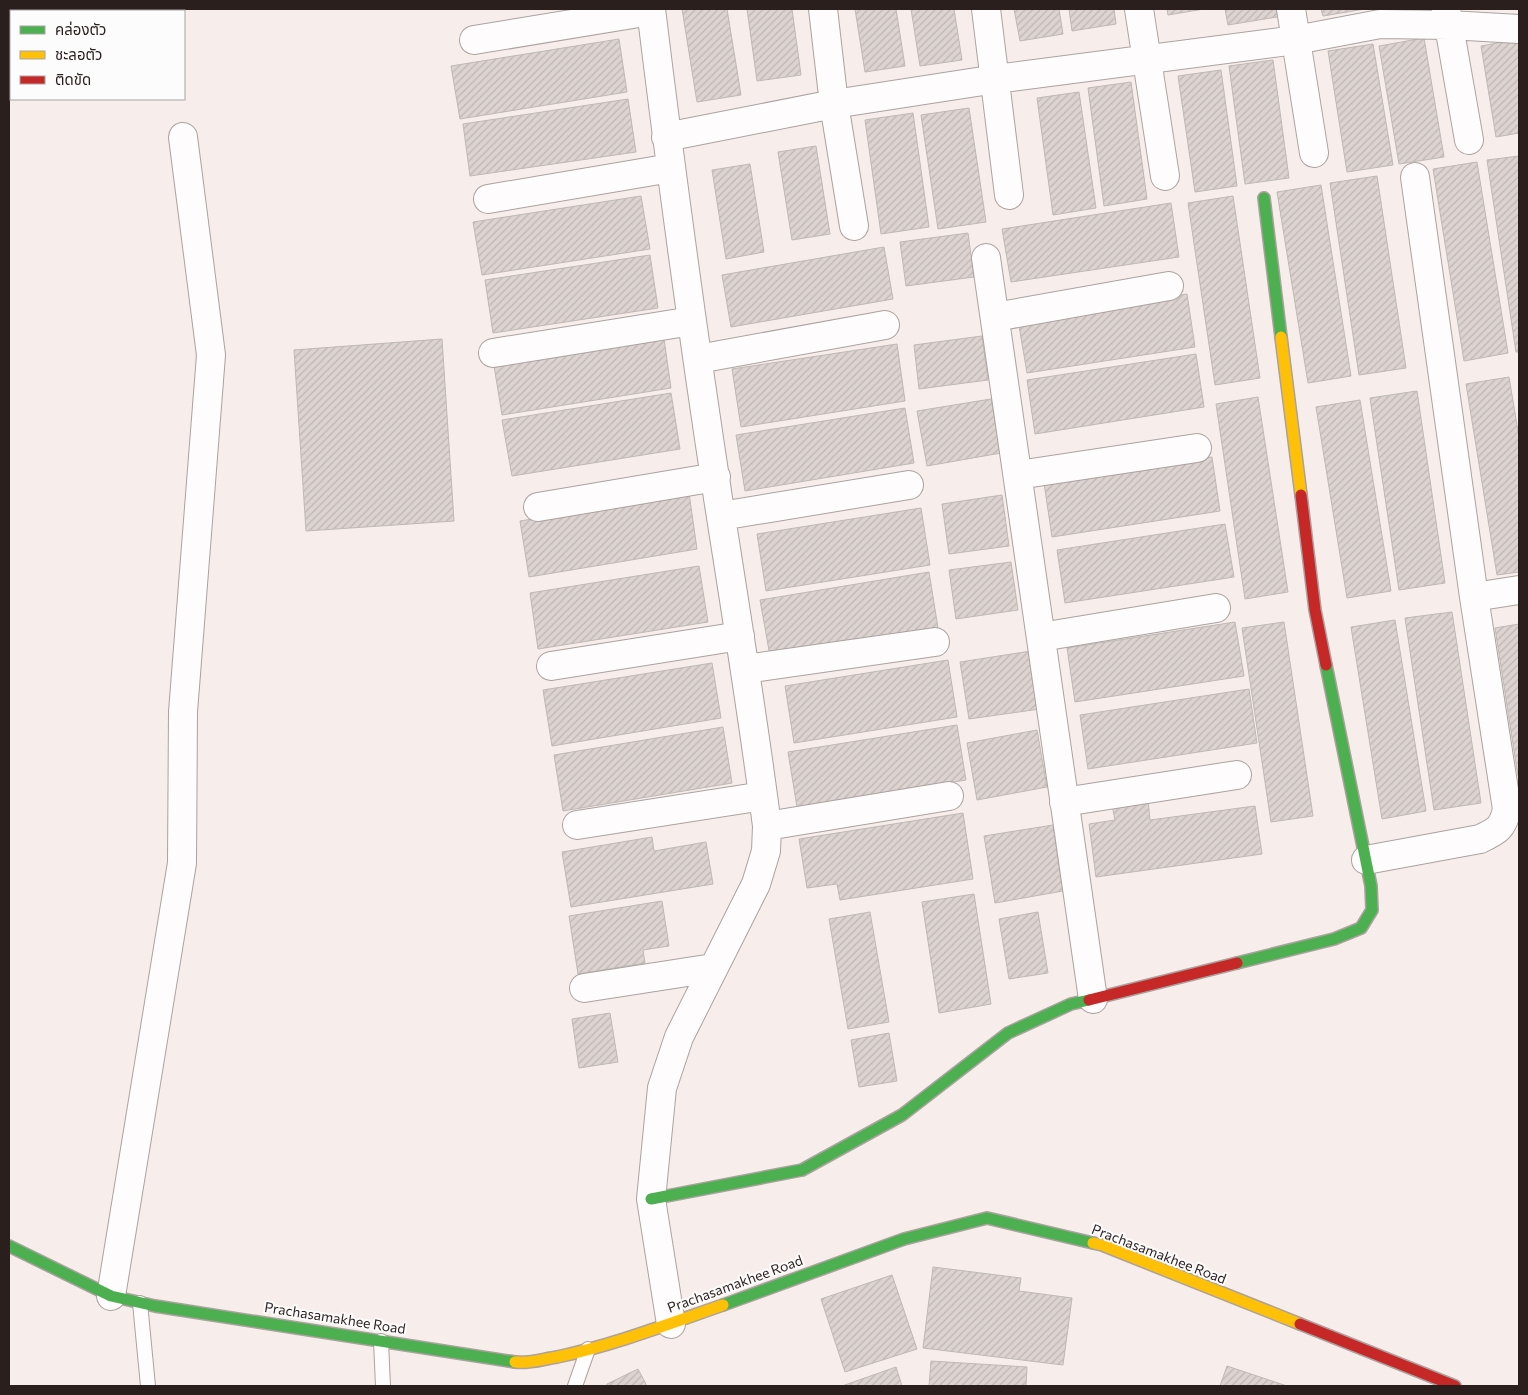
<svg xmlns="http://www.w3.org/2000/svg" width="1528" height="1395" viewBox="0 0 1528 1395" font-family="Commissioner,'Noto Sans Thai',sans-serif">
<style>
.building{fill:url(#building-hatch);stroke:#bfb8b3}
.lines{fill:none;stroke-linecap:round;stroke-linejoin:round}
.lane-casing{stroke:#aba2a0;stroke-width:16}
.street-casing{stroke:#aba2a0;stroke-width:30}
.fast-casing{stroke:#aba2a0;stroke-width:14}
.slow-casing{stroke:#aba2a0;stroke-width:14}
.jam-casing{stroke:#aba2a0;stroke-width:14}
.lane{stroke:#fefcfc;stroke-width:14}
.street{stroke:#fefcfc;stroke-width:28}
.fast{stroke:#4caf50;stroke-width:11}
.slow{stroke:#ffc107;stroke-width:11}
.jam{stroke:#c62828;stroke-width:11}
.labels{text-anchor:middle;stroke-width:4;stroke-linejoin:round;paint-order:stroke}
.street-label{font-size:14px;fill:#2a1f1d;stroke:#fcfcfc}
</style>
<defs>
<pattern id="building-hatch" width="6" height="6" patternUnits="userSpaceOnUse" patternTransform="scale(1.25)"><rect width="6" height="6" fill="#ddd4d1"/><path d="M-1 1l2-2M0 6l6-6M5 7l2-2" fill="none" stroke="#beb6b3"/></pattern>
</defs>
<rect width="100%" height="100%" fill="#f7eeeb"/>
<!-- building -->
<path class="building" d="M682,9H727L741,95L697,102Z
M747,9H792L801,75L757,81Z
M855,9H896L905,66L865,72Z
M911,9H954L962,60L920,66Z
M1014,9H1059L1063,34L1020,41Z
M1069,9H1114L1116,24L1072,31Z
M1167,9H1204L1168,15Z
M1225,9H1282L1283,16L1228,25Z
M1321,9H1365L1323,16Z
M1424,38L1444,157L1399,164L1379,46Z
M619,39L627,92L460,119L451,66Z
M1519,39V133L1496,137L1481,46Z
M1373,44L1393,165L1347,172L1328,51Z
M1273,60L1289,178L1245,184L1229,66Z
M1221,70L1237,186L1195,192L1178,76Z
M1131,82L1147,199L1104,206L1088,88Z
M1079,92L1096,208L1053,215L1037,98Z
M628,99L636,152L470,176L463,124Z
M969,108L986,222L938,229L921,115Z
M913,113L929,227L881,234L865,120Z
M816,146L830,234L792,240L778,152Z
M1519,156V352H1516L1487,160Z
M1477,162L1508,353L1464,361L1433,169Z
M750,164L764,252L726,259L712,170Z
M1377,176L1406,368L1359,375L1330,183Z
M1321,185L1351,376L1308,383L1277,192Z
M641,196L650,249L482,275L473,222Z
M1233,196L1260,378L1215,385L1188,203Z
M1171,203L1179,257L1011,282L1002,229Z
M968,233L974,277L906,286L900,242Z
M884,247L893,299L731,327L722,275Z
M650,255L658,308L493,333L485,280Z
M1187,294L1195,347L1027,373L1018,320Z
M663,332L671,388L502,415L493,360Z
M982,336L988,380L919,389L914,345Z
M442,339L454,521L306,531L294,350Z
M897,344L905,401L741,427L732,369Z
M1196,354L1204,407L1035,434L1027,380Z
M1509,377L1519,437V572L1497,575L1466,384Z
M1417,391L1445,583L1399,590L1370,398Z
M671,393L680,449L512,476L502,420Z
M1258,397L1288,592L1245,599L1216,404Z
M991,399L1001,453L927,466L917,411Z
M1360,400L1391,591L1347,598L1316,407Z
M905,408L914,463L745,491L736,435Z
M1212,457L1220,511L1052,537L1044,483Z
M689,493L697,549L529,577L520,521Z
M1002,495L1009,546L949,554L942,504Z
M921,508L930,565L766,591L757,534Z
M1225,524L1234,577L1065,603L1057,550Z
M1011,562L1018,610L956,619L949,570Z
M699,566L708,622L538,649L530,593Z
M929,572L938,628L770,656L760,600Z
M1452,612L1481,803L1434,810L1405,618Z
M1395,620L1426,811L1382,819L1351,627Z
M1235,622L1244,676L1075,702L1067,648Z
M1284,622L1313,816L1271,822L1242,628Z
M1519,624V775L1518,776L1495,628Z
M1031,651L1040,709L969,719L960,662Z
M948,660L957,717L794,743L785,686Z
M712,663L721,718L552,746L543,690Z
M1249,689L1257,743L1088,769L1080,715Z
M957,725L966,780L797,807L788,752Z
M723,727L732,783L563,811L554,755Z
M1037,730L1047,787L977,800L967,743Z
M1148,800L1150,820L1255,806L1262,854L1096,877L1089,824L1115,820L1112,805Z
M963,813L973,879L840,900L837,884L807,888L799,839Z
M1053,825L1063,891L995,903L984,836Z
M652,837L654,851L706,842L713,884L571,907L562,852Z
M974,894L991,1004L939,1013L922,902Z
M662,901L669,946L643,950L645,963L578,974L569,916Z
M870,912L889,1022L848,1029L829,919Z
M1038,912L1048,973L1009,979L999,919Z
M610,1013L618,1062L579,1068L572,1019Z
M889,1033L897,1081L859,1087L851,1040Z
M933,1267L1021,1278L1019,1291L1072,1298L1063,1365L923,1348Z
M892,1275L917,1349L845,1372L821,1299Z
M931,1361L1027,1367L1026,1386H929Z
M1227,1366L1287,1386H1220Z
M896,1367L902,1386H842Z
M638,1369L647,1386H606L607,1384Z"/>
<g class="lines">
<defs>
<path id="lane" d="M140,1303L148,1386
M381,1341L383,1386
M575,1386L588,1349"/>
<path id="street" d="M651,9C671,172 693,335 718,498C735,607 753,716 767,826L766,851L756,884L679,1037L662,1088L651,1199L671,1324
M823,9L834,104L854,226
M986,9L1009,195
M1139,9L1165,176
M1291,9L1314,153
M1446,9L1469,140
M474,40L651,11
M666,137L834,104L996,79L1296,40L1380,24L1449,25L1519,29
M488,199L671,168
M986,258L1093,999
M995,317L1169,286
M493,353L692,321
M698,359L885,325
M1018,475L1197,448
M538,507L716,477
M721,516L909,485
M1474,597L1519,590
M1041,637L1216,608
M551,666L740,636
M745,669L935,642
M1064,802L1237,775
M577,825L763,796
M767,826L949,796
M1366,860L1480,839C1497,831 1503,828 1507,809L1474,597L1415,177
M584,988L713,968
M111,1296L182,863L183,712L211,355L183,137"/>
<path id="fast" d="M1264,198L1281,337
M1237,963L1334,939L1361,928L1372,910L1371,886L1326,665
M651,1199L802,1170L902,1115L1008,1033L1071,1004L1089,1000
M9,1246L111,1296L155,1306L515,1362
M723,1305L904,1239L987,1218L1093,1243"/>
<path id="slow" d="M1281,337L1301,495
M1093,1243L1102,1245L1300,1324
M515,1362C529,1364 543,1359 557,1357C614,1345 668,1324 723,1305"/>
<path id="jam" d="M1301,495L1315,610L1326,665
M1089,1000L1237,963
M1300,1324L1455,1386"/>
</defs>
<!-- lane casing -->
<use href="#lane" class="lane-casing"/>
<!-- street casing -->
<use href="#street" class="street-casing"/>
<!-- fast casing -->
<use href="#fast" class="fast-casing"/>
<!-- slow casing -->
<use href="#slow" class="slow-casing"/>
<!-- jam casing -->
<use href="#jam" class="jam-casing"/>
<!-- lane -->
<use href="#lane" class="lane"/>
<!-- street -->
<use href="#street" class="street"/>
<!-- fast -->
<use href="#fast" class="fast"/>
<!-- slow -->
<use href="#slow" class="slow"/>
<!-- jam -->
<use href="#jam" class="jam"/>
</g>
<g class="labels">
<!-- street labels -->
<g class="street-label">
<text transform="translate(1159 1254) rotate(21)" y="5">Prachasamakhee Road</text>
<text transform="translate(735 1284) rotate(-20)" y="5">Prachasamakhee Road</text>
<text transform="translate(335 1318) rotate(9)" y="5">Prachasamakhee Road</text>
</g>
</g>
<!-- border -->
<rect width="1528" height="1395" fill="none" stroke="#2a1f1d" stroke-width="20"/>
<!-- legend -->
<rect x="10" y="10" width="175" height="90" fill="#fcfcfc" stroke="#a8a4a3"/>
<rect x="20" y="26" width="25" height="8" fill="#4caf50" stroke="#a8a4a3"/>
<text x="55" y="35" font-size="15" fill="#2a1f1d">คล่องตัว</text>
<rect x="20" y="51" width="25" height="8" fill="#ffc107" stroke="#a8a4a3"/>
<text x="55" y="60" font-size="15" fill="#2a1f1d">ชะลอตัว</text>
<rect x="20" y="76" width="25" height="8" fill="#c62828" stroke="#a8a4a3"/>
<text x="55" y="85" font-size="15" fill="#2a1f1d">ติดขัด</text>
</svg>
